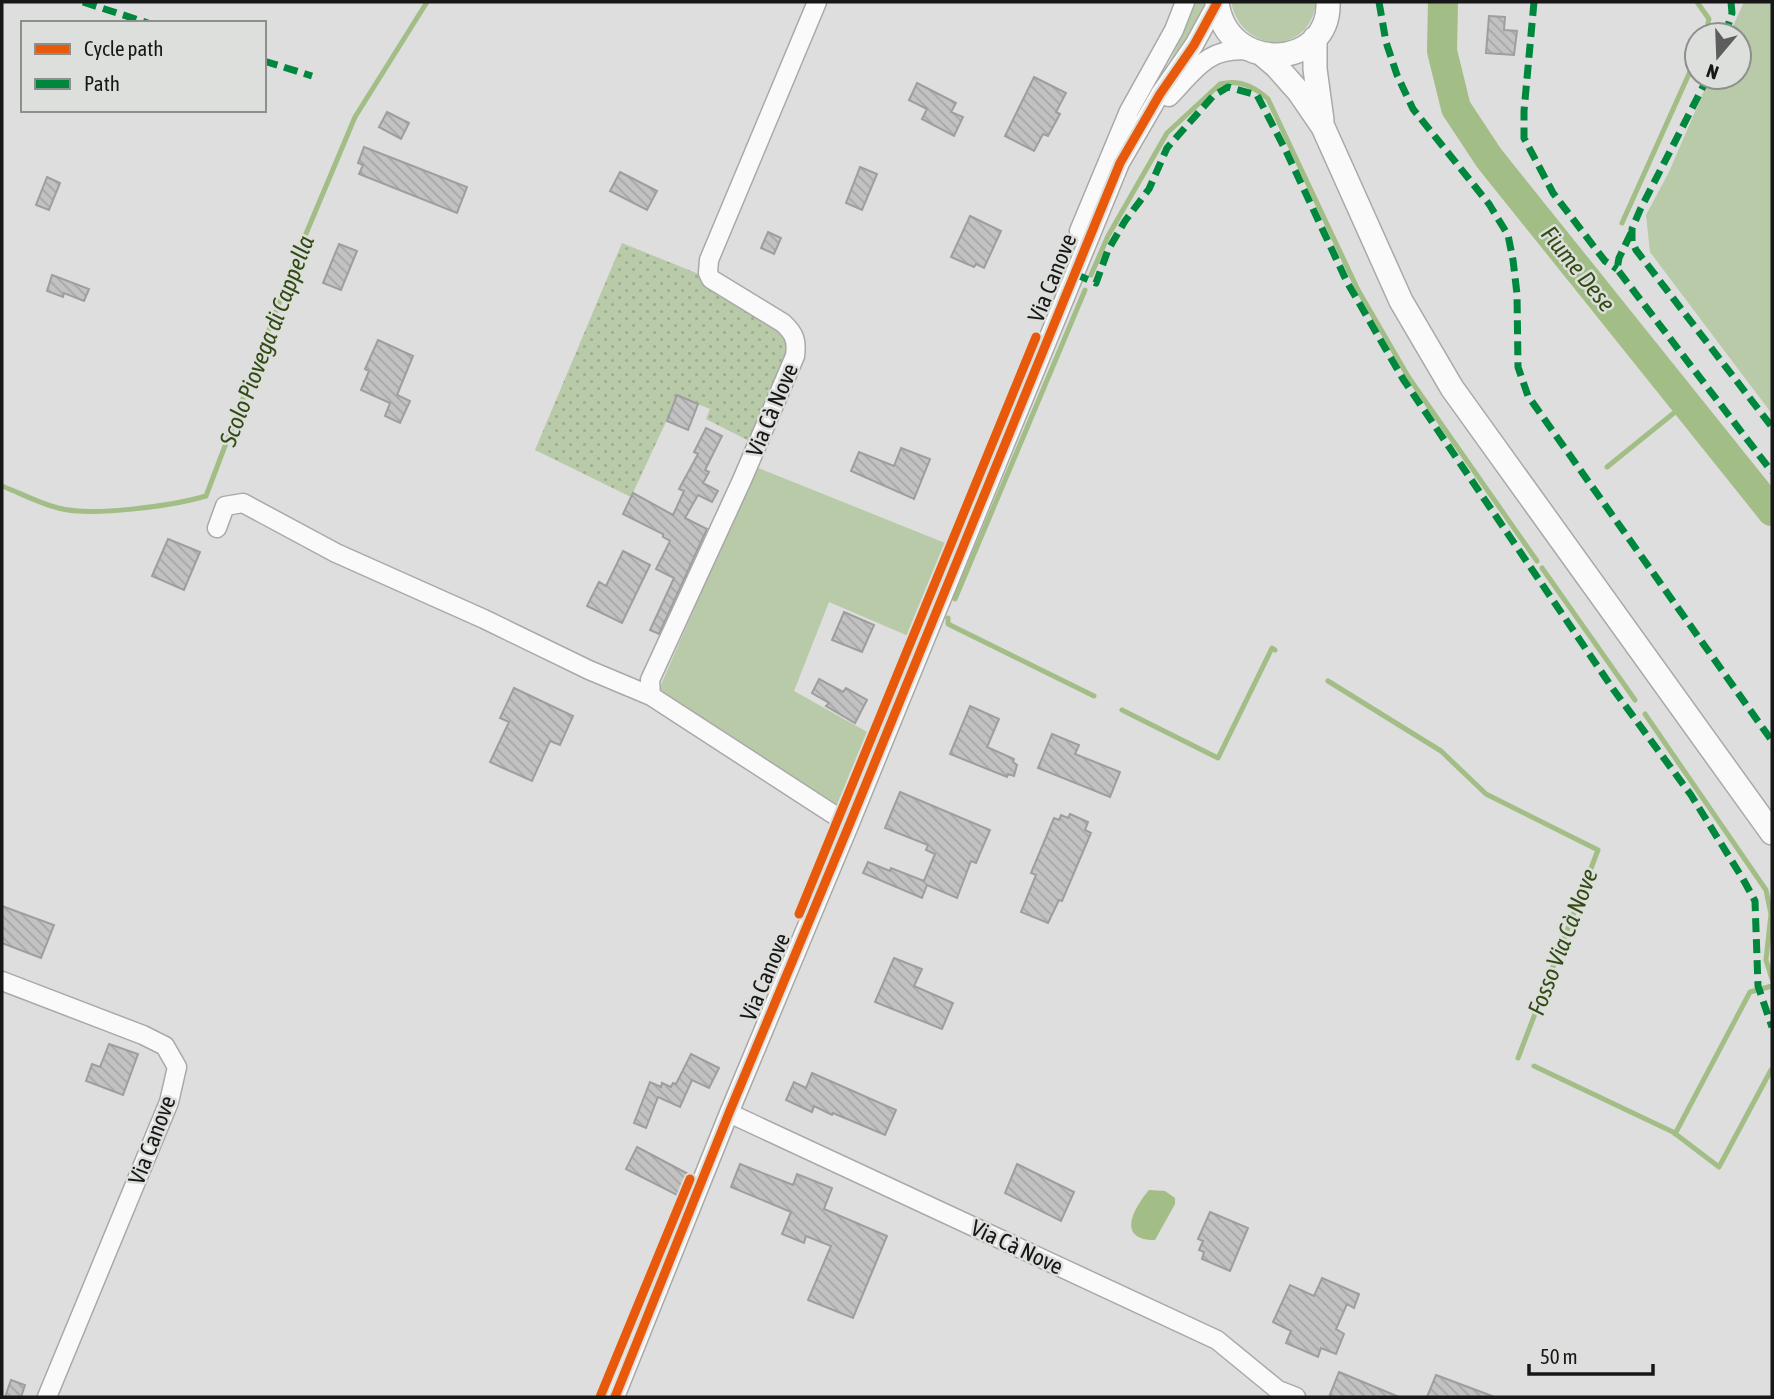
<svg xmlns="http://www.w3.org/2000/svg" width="1774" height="1399" viewBox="0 0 1774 1399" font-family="'Asap Condensed',sans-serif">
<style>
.green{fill:#b8caa8}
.park{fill:url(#park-dots)}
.water{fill:#a2be86}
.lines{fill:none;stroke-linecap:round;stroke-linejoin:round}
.stream{stroke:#a2be86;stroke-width:5}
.river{stroke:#a2be86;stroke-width:30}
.building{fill:url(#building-back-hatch);stroke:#9d9e9d;stroke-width:2}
.minor-casing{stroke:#a8a9a8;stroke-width:21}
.major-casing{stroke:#a8a9a8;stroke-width:26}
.minor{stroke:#fafafa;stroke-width:18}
.major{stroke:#fafafa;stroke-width:23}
.quiet{stroke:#00873e;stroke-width:7;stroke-dasharray:14 7;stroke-linecap:butt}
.cycleway-casing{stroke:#dddfdc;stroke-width:13}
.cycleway{stroke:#e8590c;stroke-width:9}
.labels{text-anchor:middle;stroke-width:5;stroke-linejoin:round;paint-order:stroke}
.street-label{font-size:23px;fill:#161716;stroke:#dddfdc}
.water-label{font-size:24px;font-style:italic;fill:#324b13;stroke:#dddfdc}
</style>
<defs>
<pattern id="park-dots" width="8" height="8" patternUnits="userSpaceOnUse" patternTransform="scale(1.75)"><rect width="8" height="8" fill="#b8caa8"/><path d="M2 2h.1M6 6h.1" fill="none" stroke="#9dad90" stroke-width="1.8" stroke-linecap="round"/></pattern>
<pattern id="building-back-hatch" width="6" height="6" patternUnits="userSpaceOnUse" patternTransform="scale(1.75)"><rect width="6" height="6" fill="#c1c2c1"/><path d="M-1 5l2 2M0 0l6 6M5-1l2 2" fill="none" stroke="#a5a6a5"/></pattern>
</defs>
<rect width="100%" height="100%" fill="#dddedd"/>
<!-- green -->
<path class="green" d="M1196,2H1205L1200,17L1130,126L1129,124L1170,62Z
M1231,2H1316C1310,55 1243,56 1231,2Z
M1744,2H1772V414L1650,252L1646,215L1669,172L1710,77H1739V35H1729Z
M756,467L950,545L913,638L829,602L794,691L869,733L838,805L663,693L660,687Z"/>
<!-- park -->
<path class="park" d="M622,243L711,279L797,342L757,445L706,419L710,409L678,396L631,497L535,450Z"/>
<!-- water -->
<path class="water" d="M1149,1190L1165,1191L1175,1198V1204L1155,1240C1116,1240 1133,1209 1149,1190Z"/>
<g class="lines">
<!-- stream -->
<path class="stream" d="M1697,2L1709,19L1705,35
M1622,223L1697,56
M1091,275L1108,236L1167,133L1220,84C1238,79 1255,87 1268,99L1358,290L1409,378L1537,561
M1607,467L1685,404
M2,486C20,493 39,503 58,508C92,517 172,506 206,496L300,248L355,117L427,2
M1542,568L1635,700
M955,599L1085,290
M948,618V624L1094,696
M1328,681L1441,751L1486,794L1598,850L1518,1058
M1122,710L1218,758L1272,648L1275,650
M1645,714L1766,890L1771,914L1766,960L1772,979
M1534,1066L1673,1132L1719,1167L1771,1070
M1675,1134L1750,992L1772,986"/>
<!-- river -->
<path class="river" d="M1443,2L1442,51L1456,108L1489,158L1772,511"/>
</g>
<!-- building -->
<path class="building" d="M1489,16L1505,17L1504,30L1517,31L1514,55L1486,53Z
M1034,77L1066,93L1056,112L1060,114L1048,136L1043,134L1034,151L1005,136Z
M917,83L956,103L951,112L963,117L954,136L922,119L927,109L909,100Z
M387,112L409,123L401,139L379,127Z
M364,147L467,187L457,213L359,174L363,165L358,163Z
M860,167L877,174L862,210L846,203Z
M620,172L657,191L647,210L610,191Z
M47,177L60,183L49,210L36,205Z
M970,216L1001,231L984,268L976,264L974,267L951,257Z
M768,232L781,238L774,254L761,248Z
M339,244L357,251L341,290L323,283Z
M52,275L89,289L84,301L64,293L63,297L47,291Z
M378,340L413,356L397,395L410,401L400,423L385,416L390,403L361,390L369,371L365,369Z
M677,395L698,404L688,430L667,421Z
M706,428L722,436L705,470L709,472L703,483L718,491L712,502L698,495L685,518L707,529L659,634L650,630L674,578L656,569L670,541L663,537V534L623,514L633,493L673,515L684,491L679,489L698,454L694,452Z
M901,448L930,459L914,499L851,471L859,452L894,466Z
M168,539L200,552L184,590L152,576Z
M623,551L650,565L622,623L587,606L599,582L606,586Z
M844,612L874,625L862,652L832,640Z
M819,679L843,692L846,688L867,700L855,723L826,706L829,703L812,693Z
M514,688L573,716L560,745L550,741L532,781L490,762L509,722L500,718Z
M970,706L999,719L987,747L1014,759L1013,762L1017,765L1014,776L1008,774L1007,777L950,754Z
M1052,734L1079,745L1075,754L1120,772L1110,797L1038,768Z
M900,792L990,830L976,863L971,861L957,898L927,885L922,898L863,873L868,862L890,871L891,868L924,881L935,854L926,850L928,845L885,828Z
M1070,814L1088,822L1085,830L1091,833L1062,901L1059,900L1048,923L1021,912L1036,875L1031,873L1054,818L1059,820L1061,815L1068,818Z
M2,906L54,925L41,958L2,943Z
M894,958L922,969L914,986L953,1003L942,1029L875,1002Z
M109,1044L138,1054L123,1095L86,1081L92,1064L100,1067Z
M691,1054L719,1068L709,1088L692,1080L680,1107L658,1097L646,1128L634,1123L650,1082L661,1087L662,1083L671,1087L673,1083L676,1084Z
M812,1073L896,1110L885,1135L833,1113L832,1115L814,1106L812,1112L786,1100L794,1082L806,1088Z
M637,1147L690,1175L679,1196L626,1169Z
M740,1164L793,1185L797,1174L832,1188L824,1209L887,1236L853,1318L808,1300L831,1246L806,1236L804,1243L782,1234L791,1212L731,1187Z
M1017,1164L1074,1192L1061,1221L1005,1193Z
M1210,1212L1248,1228L1230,1271L1202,1259L1204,1252L1199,1250L1203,1241L1198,1239Z
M1322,1278L1359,1294L1354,1308L1347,1304L1336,1329L1344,1334L1336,1354L1321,1348L1318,1357L1286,1343L1291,1331L1273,1322L1290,1285L1314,1296Z
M1339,1372L1399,1397H1329Z
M1436,1375L1492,1396L1491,1397H1427Z
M11,1380L25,1385L21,1397H5Z"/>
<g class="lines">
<defs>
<path id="minor" d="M1169,97C1195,70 1208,46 1250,51
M1079,231L1129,111L1174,30L1185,2
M217,528L225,506L243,503L336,553L484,619L589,670L651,696L839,818L850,823
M651,696L650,680L742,480L795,356C797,341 795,334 783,323L711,279L708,273L709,260L817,2
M2,981L143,1035L165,1046L177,1067L169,1102L47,1397
M729,1113L1217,1340L1278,1390L1296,1397
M615,1397L729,1113L850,823L1120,163L1160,94L1194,45L1217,3"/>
<path id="major" d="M1217,2C1226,75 1331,70 1328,2
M1315,38V69L1322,120
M1263,55L1276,66L1299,92L1323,127L1401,301L1452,388L1772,833"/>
</defs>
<!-- minor casing -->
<use href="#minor" class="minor-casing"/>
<!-- major casing -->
<use href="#major" class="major-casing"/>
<!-- minor -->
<use href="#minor" class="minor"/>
<!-- major -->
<use href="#major" class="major"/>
<!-- quiet -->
<path class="quiet" d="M83,2L148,23
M1379,2L1386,42L1397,75L1413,109L1489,204L1508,235L1513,260L1517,294L1518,367L1528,396L1772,741
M1534,2L1524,111V138L1553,193L1605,261L1617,269
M1725,35L1732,13L1731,2
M264,61L312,76
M1708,77L1640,210L1632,229V241L1636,250L1772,427
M1631,233L1619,258L1617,269L1772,472
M1075,274L1096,283L1108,250L1125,221L1149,189L1167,148L1213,96L1228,87L1257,95L1286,151L1347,282L1403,379L1613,689L1691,795L1743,879L1755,901L1758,986L1772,1027"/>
<defs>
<path id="cycleway" d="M799,914L1036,337
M600,1397L690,1179
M615,1397L729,1113L850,823L1120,163L1160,94L1194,45L1217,3"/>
</defs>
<!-- cycleway casing -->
<use href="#cycleway" class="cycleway-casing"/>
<!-- cycleway -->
<use href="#cycleway" class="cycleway"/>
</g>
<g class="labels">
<!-- street labels -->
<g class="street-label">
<text transform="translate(1052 278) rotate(-68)" y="8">Via Canove</text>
<text transform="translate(772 410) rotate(-67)" y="8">Via Cà Nove</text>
<text transform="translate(765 977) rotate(-67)" y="8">Via Canove</text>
<text transform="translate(152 1140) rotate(-69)" y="8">Via Canove</text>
<text transform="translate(1017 1247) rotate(25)" y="8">Via Cà Nove</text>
</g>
<!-- water labels -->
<g class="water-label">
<text transform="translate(1578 269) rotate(51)" y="8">Fiume Dese</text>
<text transform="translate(267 341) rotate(-69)" y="8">Scolo Piovega di Cappella</text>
<text transform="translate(1563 942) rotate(-69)" y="8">Fosso Via Cà Nove</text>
</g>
</g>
<!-- border -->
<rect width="1774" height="1399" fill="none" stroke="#161716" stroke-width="7"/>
<!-- legend -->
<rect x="21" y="21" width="245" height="91" fill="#dddfdc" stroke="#8d8f8d" stroke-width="2"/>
<rect x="35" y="44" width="35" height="10" fill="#e8590c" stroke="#8d8f8d" stroke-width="2"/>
<text x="84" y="56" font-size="21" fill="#161716">Cycle path</text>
<rect x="35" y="79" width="35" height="10" fill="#00873e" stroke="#8d8f8d" stroke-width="2"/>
<text x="84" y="91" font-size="21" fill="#161716">Path</text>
<!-- north arrow -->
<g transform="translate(1718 56) rotate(199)"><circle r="33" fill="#dddfdc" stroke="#8d8f8d" stroke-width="2"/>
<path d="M0-5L12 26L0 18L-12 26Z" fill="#5c5d5c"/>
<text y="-10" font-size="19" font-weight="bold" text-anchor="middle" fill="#161716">N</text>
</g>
<!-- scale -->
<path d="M1529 1364v10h124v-10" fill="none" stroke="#161716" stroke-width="3.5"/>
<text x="1540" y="1364" font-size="21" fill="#161716" stroke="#dddfdc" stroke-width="5" paint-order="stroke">50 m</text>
</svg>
